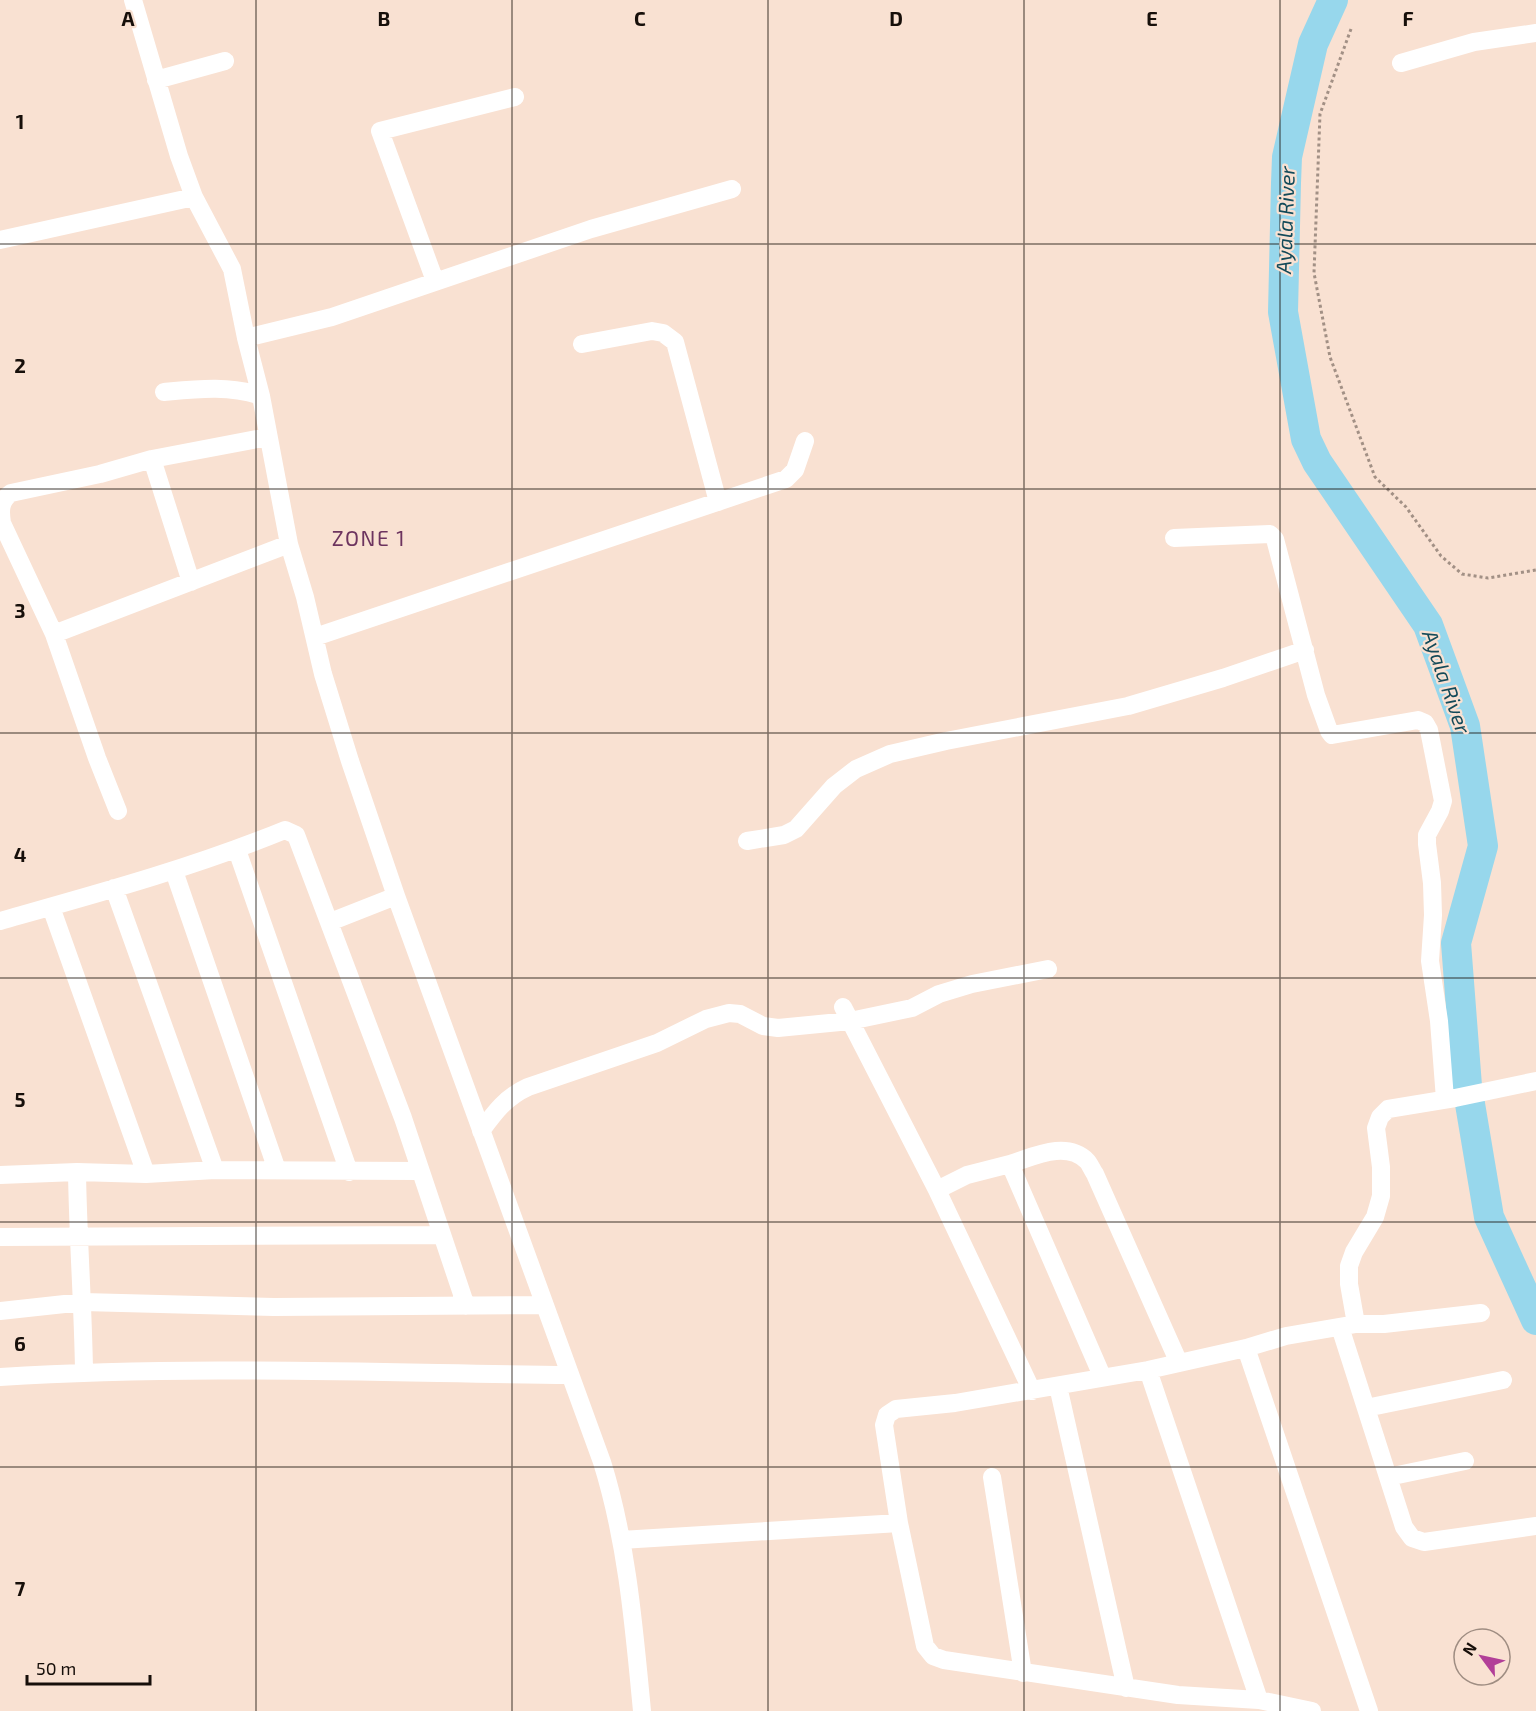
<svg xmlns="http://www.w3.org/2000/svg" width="1536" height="1711" viewBox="0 0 1536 1711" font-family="'Exo 2',sans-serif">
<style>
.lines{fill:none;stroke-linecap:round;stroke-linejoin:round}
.river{stroke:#97d7ec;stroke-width:30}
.path{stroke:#a29085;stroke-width:3;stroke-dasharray:3 3;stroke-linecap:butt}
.minor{stroke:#fff;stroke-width:18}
.grid{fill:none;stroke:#170f0a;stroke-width:1.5;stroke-opacity:0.55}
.labels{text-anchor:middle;stroke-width:4.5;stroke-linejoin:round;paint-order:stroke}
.water-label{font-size:21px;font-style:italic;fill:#134a59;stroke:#f9e1d2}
.neighbourhood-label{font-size:21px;letter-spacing:1.5px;fill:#6d345f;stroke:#f9e1d2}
.grid-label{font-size:20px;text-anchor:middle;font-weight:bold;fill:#170f0a;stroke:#f9e1d2;stroke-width:4.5;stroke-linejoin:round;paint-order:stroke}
</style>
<rect width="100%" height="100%" fill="#f9e1d2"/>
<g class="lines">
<!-- river -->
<path class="river" d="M1333,0L1313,44L1287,157L1286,183L1283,312L1306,439L1317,462L1428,625L1465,726L1483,846L1456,943L1467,1086L1489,1217L1536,1320"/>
<!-- path -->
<path class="path" d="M1351,29L1320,114L1314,273L1330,357L1375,477L1406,507L1441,556L1462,574L1488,578L1536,570"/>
<!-- minor -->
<path class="minor" d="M133,0L179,156L194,197L232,269L246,338L261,396L289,544L305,597L323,674L350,761L396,896L602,1462C627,1542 634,1627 642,1711
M1401,63L1474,42L1536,33
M156,80L225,61
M0,240L194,197
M435,281L380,131L515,97
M246,338L332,317L591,229L732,189
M582,344L652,331L663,333L675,342L718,502
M164,392C196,389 230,385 261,396
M152,459L191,582
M1174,538L1270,534L1275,539L1316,695L1329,731L1332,735L1418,720L1425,723L1429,730L1443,801L1440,811L1427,835V844L1432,883L1433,915L1430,961L1439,1021L1445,1099
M54,634L289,544
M315,637L786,479L795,470L805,441
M118,811L97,758L54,634L2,523C0,510 0,501 11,493L100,474L152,459L268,437
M747,841L784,835L796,829L834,786L856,769L890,754L946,741L1128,706L1223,678L1305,650
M237,850L349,1172
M174,871L277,1170
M114,888L215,1170
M51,907L146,1174
M0,921C96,894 192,868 285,830L296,835L403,1118L466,1306
M330,922L396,896
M843,1007L937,1190L1032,1391
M481,1131C495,1112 506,1097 528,1087L657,1043L706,1019L729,1013L740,1014L763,1026L778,1028L850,1021L912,1008L939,994L972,984L1048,969
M1010,1164C1033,1157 1066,1140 1087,1161C1090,1164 1092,1170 1095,1174L1179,1363
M77,1172C78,1239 83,1305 84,1371
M0,1175L77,1172L146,1174L215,1170L420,1171
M937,1190L967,1175L1010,1164L1102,1376
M0,1237L442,1235
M0,1311L83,1302L274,1307L543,1305
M1356,1324L1349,1284V1266L1354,1252L1375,1217L1381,1196V1167L1376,1128L1380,1117L1388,1109L1455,1098L1536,1081
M1340,1327L1404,1527L1412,1538L1424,1542L1536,1526
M1246,1348L1369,1711
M1148,1370L1259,1700
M0,1377C190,1365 380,1373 570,1375
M1058,1386L1126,1688
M1366,1408L1503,1380
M992,1477L1023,1673
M1388,1477L1465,1461
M621,1540L899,1523
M1312,1711L1259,1700L1178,1695L944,1660L933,1656L925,1646L899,1523L884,1425L887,1415L896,1409L955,1403L1148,1370L1246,1348L1286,1336L1356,1324H1384L1481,1313"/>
</g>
<!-- grid -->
<path class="grid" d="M256,0V1711M512,0V1711M768,0V1711M1024,0V1711M1280,0V1711M0,244H1536M0,489H1536M0,733H1536M0,978H1536M0,1222H1536M0,1467H1536"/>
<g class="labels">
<!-- water labels -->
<g class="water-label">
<text transform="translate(1286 220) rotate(-88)" y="7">Ayala River</text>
<text transform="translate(1446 682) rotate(71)" y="7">Ayala River</text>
</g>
<!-- neighbourhood labels -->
<g class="neighbourhood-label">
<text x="369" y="546">ZONE 1</text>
</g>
</g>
<g class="grid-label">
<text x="128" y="26">A</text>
<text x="384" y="26">B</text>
<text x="640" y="26">C</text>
<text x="896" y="26">D</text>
<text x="1152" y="26">E</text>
<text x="1408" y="26">F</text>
<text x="20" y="129">1</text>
<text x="20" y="373">2</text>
<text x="20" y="618">3</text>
<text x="20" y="862">4</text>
<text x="20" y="1107">5</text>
<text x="20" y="1351">6</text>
<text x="20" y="1596">7</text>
</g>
<!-- north arrow -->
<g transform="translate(1482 1657) rotate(303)"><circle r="28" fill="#f9e1d2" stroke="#9f8d82" stroke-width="1.5"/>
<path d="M0-4.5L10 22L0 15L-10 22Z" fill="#b23f98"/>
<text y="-9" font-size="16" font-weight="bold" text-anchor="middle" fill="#170f0a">N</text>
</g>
<!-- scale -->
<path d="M27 1675v9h123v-9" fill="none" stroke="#170f0a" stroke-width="3"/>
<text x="36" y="1675" font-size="18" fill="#170f0a" stroke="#f9e1d2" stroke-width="4.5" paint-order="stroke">50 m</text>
</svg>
